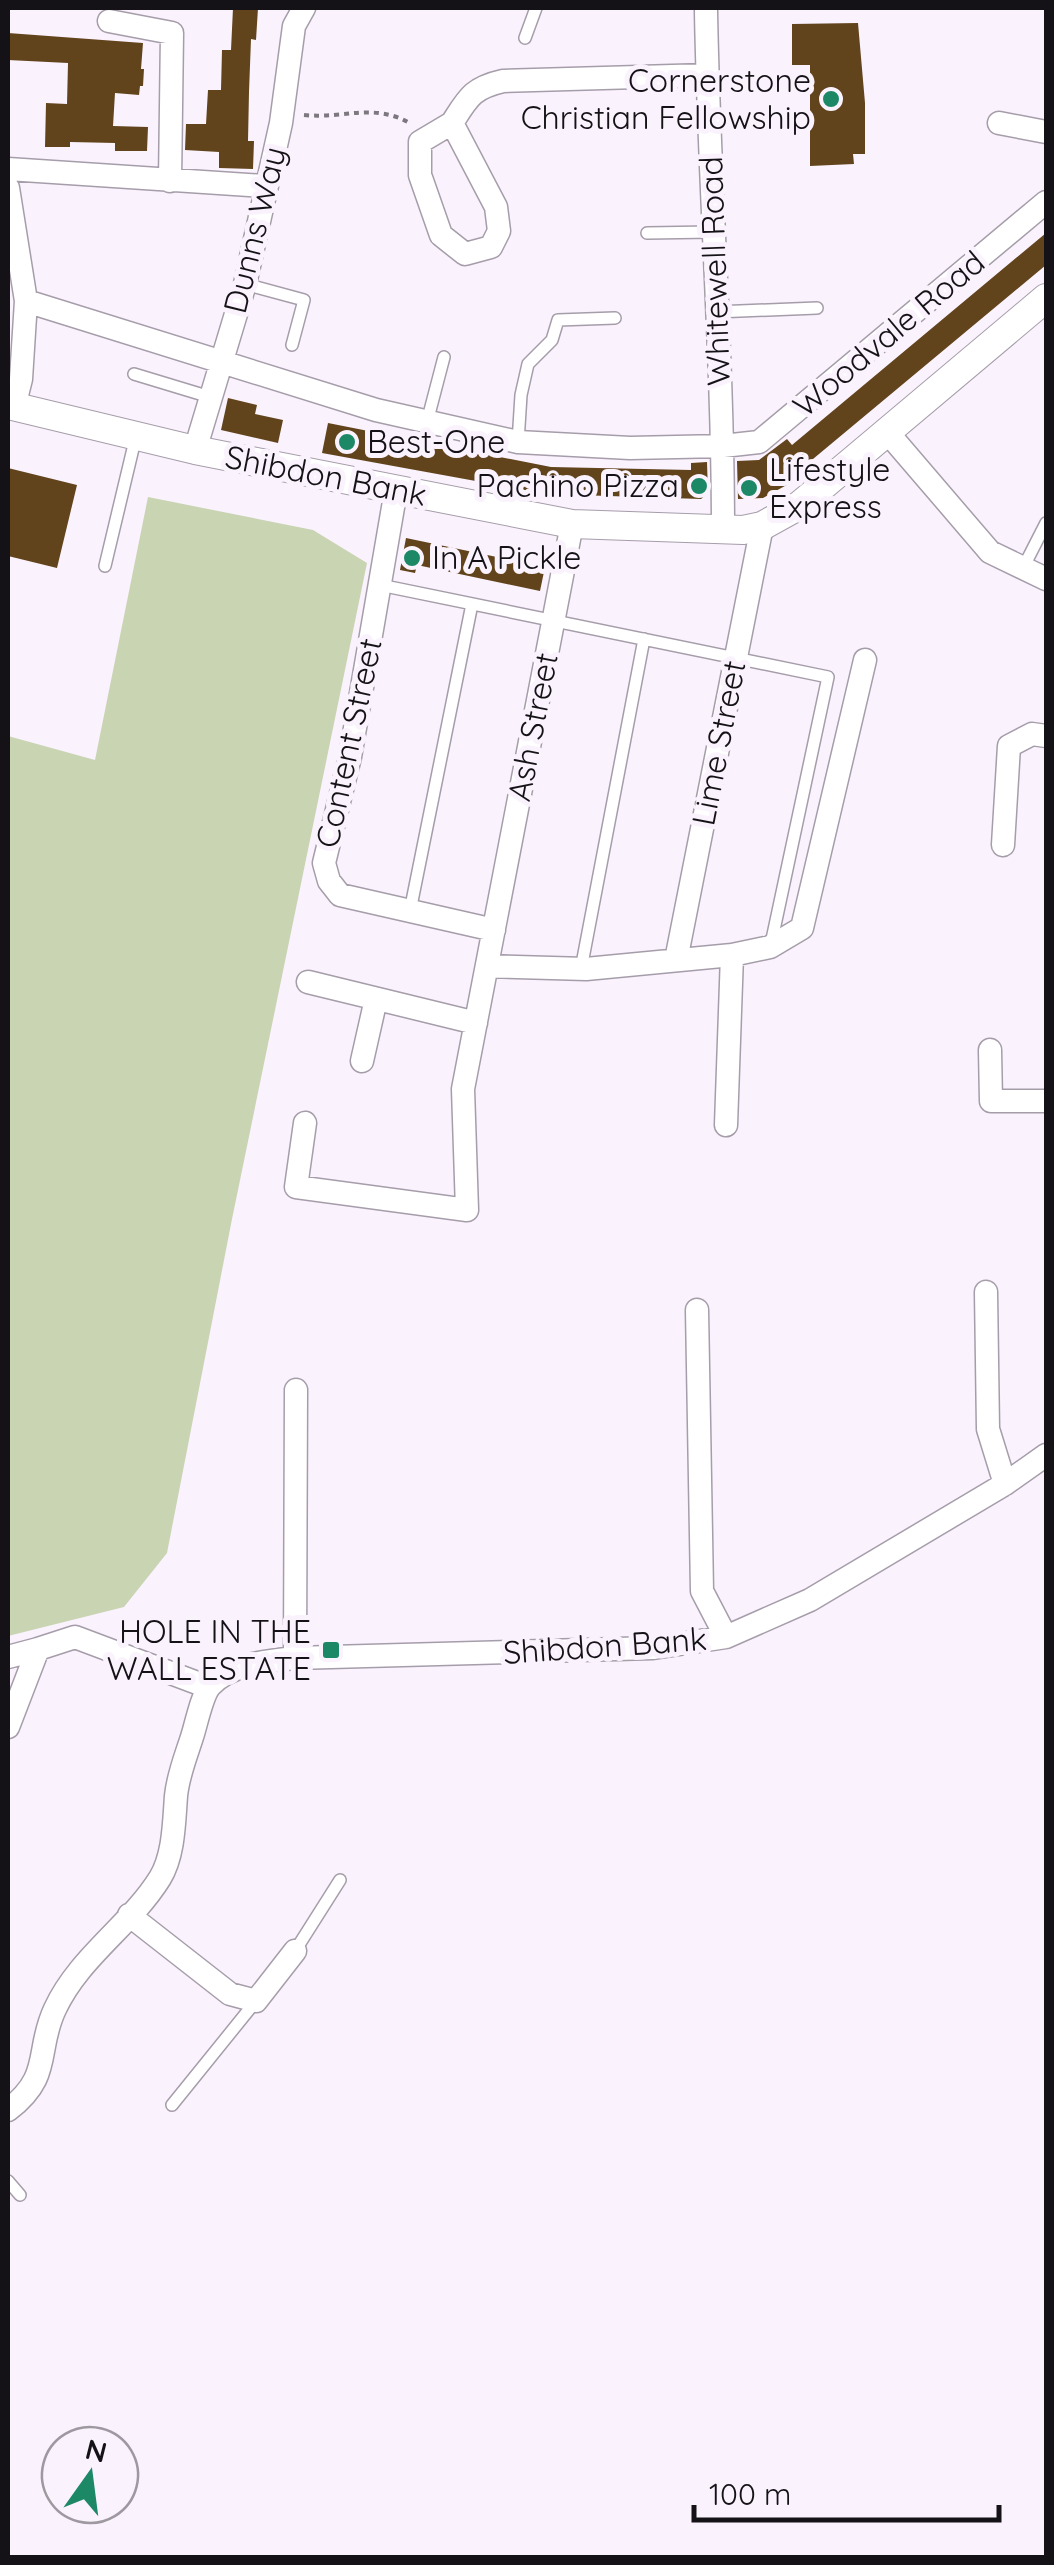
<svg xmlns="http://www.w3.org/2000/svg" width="1054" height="2565" viewBox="0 0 1054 2565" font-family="Quicksand,sans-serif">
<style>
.green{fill:#c9d4b3}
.building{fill:#62441c}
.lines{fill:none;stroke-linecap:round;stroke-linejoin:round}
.service-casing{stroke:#a69daa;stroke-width:14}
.minor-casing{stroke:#a69daa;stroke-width:25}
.tertiary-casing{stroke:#a69daa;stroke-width:30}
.path{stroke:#7d7880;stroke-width:4;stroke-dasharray:5 5;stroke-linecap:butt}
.service{stroke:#fff;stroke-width:11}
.minor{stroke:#fff;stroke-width:22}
.tertiary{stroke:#fff;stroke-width:28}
.poi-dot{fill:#1c8866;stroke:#faf2fd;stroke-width:4}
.labels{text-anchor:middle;stroke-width:10;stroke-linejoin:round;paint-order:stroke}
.poi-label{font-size:32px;fill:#151217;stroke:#faf2fd;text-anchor:end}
.street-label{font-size:32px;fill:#151217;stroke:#faf2fd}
</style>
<rect width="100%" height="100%" fill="#faf2fd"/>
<!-- green -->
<path class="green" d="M148,497L313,530L367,563L232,1219L167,1553L124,1607L8,1636V736L95,760Z"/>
<!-- building -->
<path class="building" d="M233,8H258L256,40L251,39L249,92L248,141H254L253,169L219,168V152L185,150L186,124H206L208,90H221L222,50H231Z
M858,23L865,103V154H853L854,164L810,166V65H792V24Z
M8,33L143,43L141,69H144L143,86H140L139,95L115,93L113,126L148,127L147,151H115V143L70,142V147H45L46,103L67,104L68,63L8,60Z
M1046,233V265L807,464L809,466L794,481L763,498L738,499L737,461L759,460L787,439L792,445Z
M228,398L257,405L255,414L283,420L278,443L221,430Z
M328,423L551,467L691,470V463L707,462L708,493L701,499L547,494L322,453Z
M8,468L77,485L57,568L8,556Z
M406,538L545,567L540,591L417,565L415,573L400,570Z"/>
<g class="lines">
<defs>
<path id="service" d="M525,38L536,8
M647,233L712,232
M245,284L304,300L292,345
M716,312L817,308
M134,374L210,397
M427,422L444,357
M518,442L521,395L528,364L552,340L558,320L615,318
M105,566L136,436
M1023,568L1046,523
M380,585L828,677L771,944
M410,911L472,604
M581,969L644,639
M295,1951L340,1880
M172,2105L256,2001
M8,2181L20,2195"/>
<path id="minor" d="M706,11C709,185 723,358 723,531
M109,21L172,33L170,181
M452,123L420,142V175L441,235L465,254L491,247L499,231L496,207L452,123C468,98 472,88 503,81L707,75
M999,123L1046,132
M8,169L265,186
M8,188L26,301L21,379L14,407
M26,301L376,410L518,442L630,448L723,446L759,442L1046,202
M888,433L990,552L1046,579
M195,450L245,284L281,123L294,26L304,8
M396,490L350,757L324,863L329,881L340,895L494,930
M1003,845L1009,746L1032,734L1046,736
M676,960L762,526
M487,966L586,969L732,955L770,947L802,928L865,660
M308,982L476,1023
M990,1050L991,1101H1046
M362,1061L376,999
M305,1123L296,1187L467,1210L463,1089L572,524
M726,1125L732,955
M986,1292L988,1429L1005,1484
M697,1310L702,1591L726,1637
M8,1657L38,1649
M295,1658L296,1390
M8,1727L38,1649L75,1637L208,1687
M129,1915L230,1994L256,2001L295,1951
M8,2110C53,2076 35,2051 55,2009C79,1957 130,1926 160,1878C174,1855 174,1822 176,1796C178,1775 186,1756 192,1737C196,1725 202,1695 210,1686C229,1664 268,1661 295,1658L653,1648L726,1637L810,1600L1005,1484L1046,1455"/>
<path id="tertiary" d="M8,405L195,450L572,524L743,530L762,526L800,505L1046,298"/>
</defs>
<!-- service casing -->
<use href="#service" class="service-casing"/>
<!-- minor casing -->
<use href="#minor" class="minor-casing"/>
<!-- tertiary casing -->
<use href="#tertiary" class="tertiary-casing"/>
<!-- path -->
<path class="path" d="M304,115C344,119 375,102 411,124"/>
<!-- service -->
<use href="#service" class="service"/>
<!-- minor -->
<use href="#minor" class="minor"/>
<!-- tertiary -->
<use href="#tertiary" class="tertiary"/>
</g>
<!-- markers -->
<g class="poi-dot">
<circle cx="831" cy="99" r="10"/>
<circle cx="347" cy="442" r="10"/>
<circle cx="699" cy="486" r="10"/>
<circle cx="749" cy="488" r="10"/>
<circle cx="412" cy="558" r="10"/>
<rect x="321" y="1640" width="20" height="20" rx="5"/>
</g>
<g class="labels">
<!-- poi labels -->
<g class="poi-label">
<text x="811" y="92">Cornerstone<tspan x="811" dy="37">Christian Fellowship</tspan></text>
<text x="367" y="453" text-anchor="start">Best-One</text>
<text x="769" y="481" text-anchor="start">Lifestyle<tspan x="769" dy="37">Express</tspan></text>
<text x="679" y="497">Pachino Pizza</text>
<text x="432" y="569" text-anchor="start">In A Pickle</text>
<text x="311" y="1643">HOLE IN THE<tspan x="311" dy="37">WALL ESTATE</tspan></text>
</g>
<!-- street labels -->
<g class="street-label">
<text transform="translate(255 230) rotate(-76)" y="11">Dunns Way</text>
<text transform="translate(715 271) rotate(-92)" y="11">Whitewell Road</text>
<text transform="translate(889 334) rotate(-40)" y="11">Woodvale Road</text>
<text transform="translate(326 476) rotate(11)" y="11">Shibdon Bank</text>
<text transform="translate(533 727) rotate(-79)" y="11">Ash Street</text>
<text transform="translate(349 743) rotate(-78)" y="11">Content Street</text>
<text transform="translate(719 743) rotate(-79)" y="11">Lime Street</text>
<text transform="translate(605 1646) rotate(-4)" y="11">Shibdon Bank</text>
</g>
</g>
<!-- border -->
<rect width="1054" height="2565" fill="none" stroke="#151217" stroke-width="20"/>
<!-- north arrow -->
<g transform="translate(90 2475) rotate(14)"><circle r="48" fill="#faf2fd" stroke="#9e98a1" stroke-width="2.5"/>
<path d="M0-8L18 38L0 25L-18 38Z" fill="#1c8866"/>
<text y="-15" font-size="28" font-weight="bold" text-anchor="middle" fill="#151217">N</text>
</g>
<!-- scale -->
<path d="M694 2505v15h305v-15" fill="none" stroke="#151217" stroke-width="5"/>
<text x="709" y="2505" font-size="30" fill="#151217" stroke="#faf2fd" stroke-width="8" paint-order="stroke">100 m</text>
</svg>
